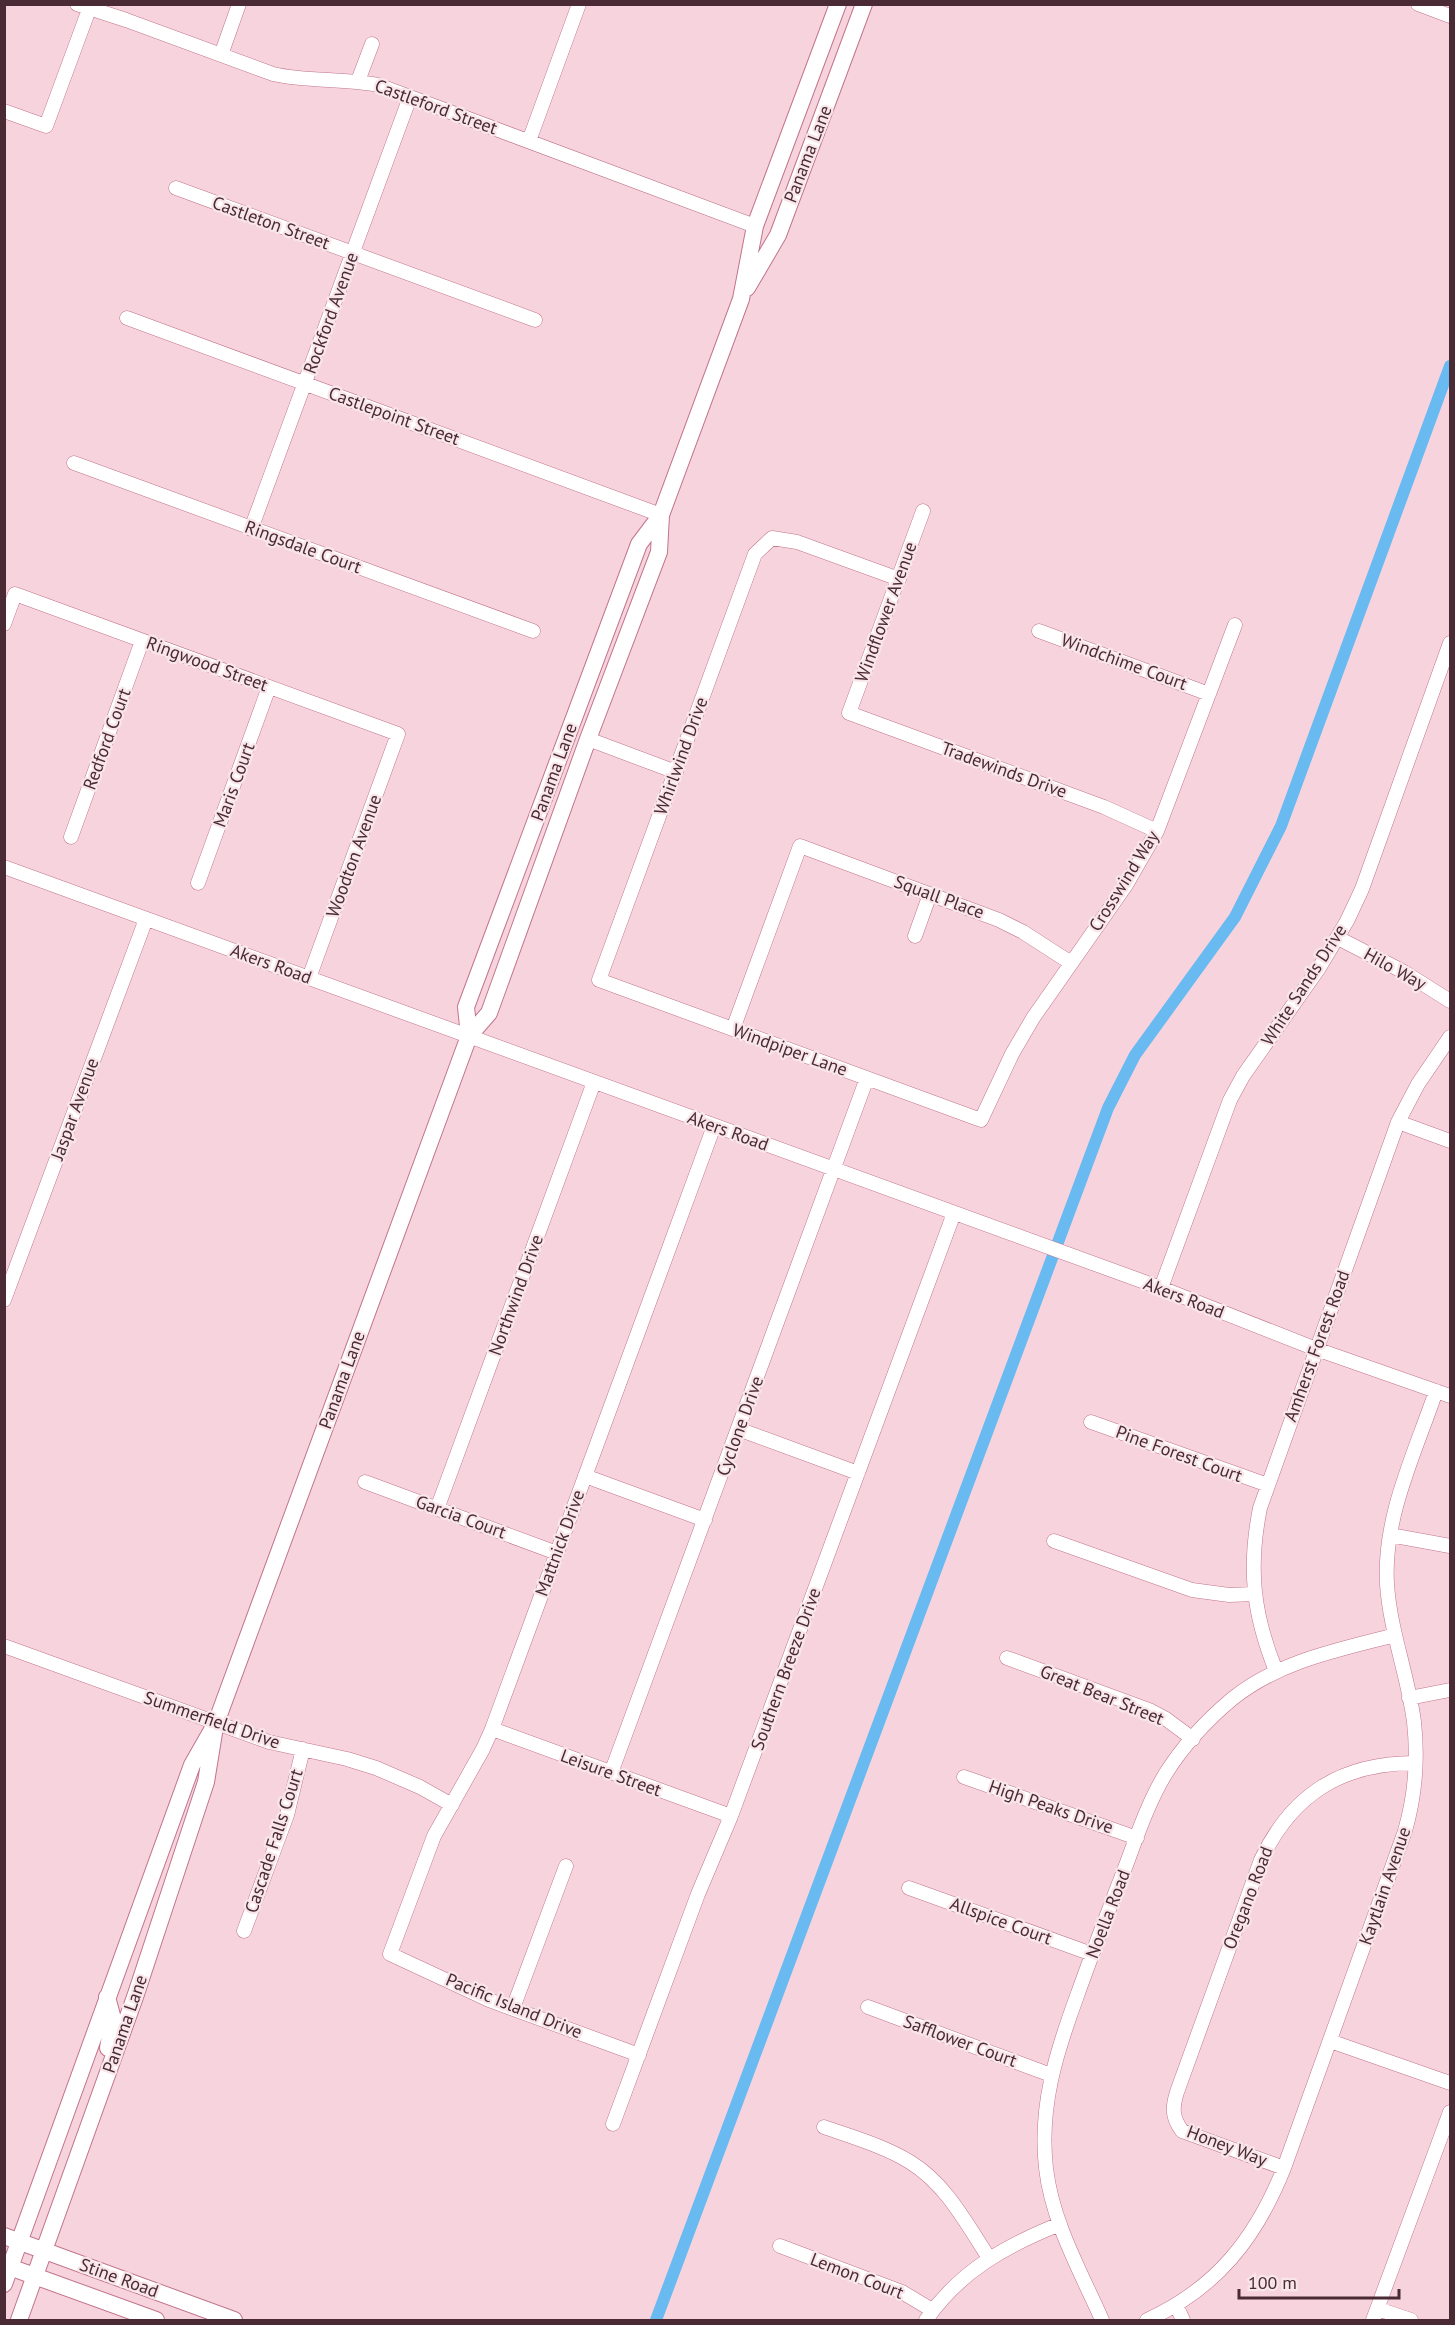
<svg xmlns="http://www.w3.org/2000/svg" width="1455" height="2325" viewBox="0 0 1455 2325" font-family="'PT Sans',sans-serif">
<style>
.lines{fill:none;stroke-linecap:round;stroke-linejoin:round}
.canal{stroke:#68baf1;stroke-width:12}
.minor-casing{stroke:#c2748c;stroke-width:15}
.major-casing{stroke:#c2748c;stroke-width:18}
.minor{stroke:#fff;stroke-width:14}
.major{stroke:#fff;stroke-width:16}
.labels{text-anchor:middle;stroke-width:4.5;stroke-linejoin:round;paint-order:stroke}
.street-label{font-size:18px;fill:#4a2a34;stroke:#f8e6eb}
</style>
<rect width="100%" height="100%" fill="#f7d4dd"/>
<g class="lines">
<!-- canal -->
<path class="canal" d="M656,2320L1108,1108L1135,1055L1235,917L1281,826L1450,366"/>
<defs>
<path id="minor" d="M77,4L126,20L273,74C308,82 343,78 378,85L755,226
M1418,4L1450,16
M221,55L239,4
M358,81L372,44
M4,111L46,126L91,4
M529,141L579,4
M176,188L535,320
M127,318L661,515
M74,463L533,631
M923,511L849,713L1104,807L1157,831
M251,529L410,97
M899,579L797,542L772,538L755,554L599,980L981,1120L1012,1054L1033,1018L1126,885L1157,831L1235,625
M4,624L15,594L398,734L309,978
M1039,631L1209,694
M588,739L676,772
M71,837L142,641
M4,867L1161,1288L1316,1349L1450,1396
M198,883L269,687
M915,936L930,894
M1338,938L1404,972L1450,1001
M733,1029L800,846L999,920L1023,932L1071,963
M1398,1122L1450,1141
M1161,1288L1230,1100L1243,1076L1319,968L1347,921L1362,889L1450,643
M4,1300L146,919
M1091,1422L1268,1485
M738,1429L858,1473
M585,1476L705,1520
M365,1482L557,1553
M437,1509L594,1082
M1390,1535L1450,1546
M1054,1541L1192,1590L1229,1595L1254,1594
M4,1646L269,1742L347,1759L376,1768L420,1787L452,1805
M1007,1658L1149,1710L1166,1719L1193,1739
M1276,1671C1253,1614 1248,1568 1260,1508L1398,1122L1418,1084L1450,1037
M1409,1698L1450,1690
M492,1729L731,1816
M611,1773L867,1078
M964,1777L1137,1838
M909,1888L1092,1954
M244,1931L287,1815L303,1749
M868,2007L1051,2075
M513,2008L566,1866
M1330,2041L1450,2083
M639,2055L489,2000L390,1954L434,1836L483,1749L492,1729L714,1126
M613,2124L698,1894L731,1816L954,1213
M824,2127C852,2137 884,2146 910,2162C946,2184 966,2223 989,2258
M1284,2168L1182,2131C1172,2117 1172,2108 1177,2092L1261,1860C1292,1794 1342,1763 1415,1763
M780,2246L902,2292L932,2310
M1176,2305L1183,2320
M1378,2309L1411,2320
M926,2320C960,2271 1005,2246 1060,2224
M1102,2320C1081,2272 1052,2222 1046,2168C1039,2107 1056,2053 1077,1996C1090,1959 1104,1923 1118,1886C1133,1849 1145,1807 1166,1773C1183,1746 1207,1720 1232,1699C1279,1661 1338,1650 1395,1635
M1147,2320C1217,2288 1256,2238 1284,2168L1405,1831C1415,1796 1418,1758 1414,1722C1408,1675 1390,1631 1387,1584C1383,1517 1415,1453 1436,1391
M1373,2320L1450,2112"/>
<path id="major" d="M747,288L778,235L864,4
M469,1036L466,1007L639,544L661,515L741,299L755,226L838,4
M107,1997L113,2019L108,2048
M4,2236L234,2320
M4,2265L156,2320
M4,2284L192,1765L216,1723L469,1036L489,1013L588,739L659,552L661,515
M19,2320L135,1997L206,1782L214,1733"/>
</defs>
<!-- minor casing -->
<use href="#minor" class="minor-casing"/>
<!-- major casing -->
<use href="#major" class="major-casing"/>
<!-- minor -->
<use href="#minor" class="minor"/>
<!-- major -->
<use href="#major" class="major"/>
</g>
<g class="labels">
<!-- street labels -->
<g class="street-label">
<text transform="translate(436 107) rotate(20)" y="6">Castleford Street</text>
<text transform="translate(808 154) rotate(-69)" y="6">Panama Lane</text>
<text transform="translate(271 223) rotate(20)" y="6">Castleton Street</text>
<text transform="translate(331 313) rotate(-70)" y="6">Rockford Avenue</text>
<text transform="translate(394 416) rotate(20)" y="6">Castlepoint Street</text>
<text transform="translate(303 547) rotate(20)" y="6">Ringsdale Court</text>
<text transform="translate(886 612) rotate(-70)" y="6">Windflower Avenue</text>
<text transform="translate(1124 662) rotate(20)" y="6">Windchime Court</text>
<text transform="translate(207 664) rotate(20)" y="6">Ringwood Street</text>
<text transform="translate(107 739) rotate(-70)" y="6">Redford Court</text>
<text transform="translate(681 756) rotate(-70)" y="6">Whirlwind Drive</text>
<text transform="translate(1004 770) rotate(20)" y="6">Tradewinds Drive</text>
<text transform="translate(554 772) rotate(-70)" y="6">Panama Lane</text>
<text transform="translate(234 785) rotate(-70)" y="6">Maris Court</text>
<text transform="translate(354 856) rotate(-70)" y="6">Woodton Avenue</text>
<text transform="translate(1124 881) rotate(-58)" y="6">Crosswind Way</text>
<text transform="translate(939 897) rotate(20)" y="6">Squall Place</text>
<text transform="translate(271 964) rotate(20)" y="6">Akers Road</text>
<text transform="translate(1395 969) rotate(29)" y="6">Hilo Way</text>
<text transform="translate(1304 985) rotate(-57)" y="6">White Sands Drive</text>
<text transform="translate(790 1050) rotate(20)" y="6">Windpiper Lane</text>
<text transform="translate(75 1109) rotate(-70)" y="6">Jaspar Avenue</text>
<text transform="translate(728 1131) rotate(20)" y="6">Akers Road</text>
<text transform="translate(516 1295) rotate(-70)" y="6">Northwind Drive</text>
<text transform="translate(1184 1298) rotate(21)" y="6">Akers Road</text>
<text transform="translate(1317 1346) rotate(-70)" y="6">Amherst Forest Road</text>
<text transform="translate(342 1380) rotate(-70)" y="6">Panama Lane</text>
<text transform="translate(740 1426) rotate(-70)" y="6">Cyclone Drive</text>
<text transform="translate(1179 1454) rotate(20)" y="6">Pine Forest Court</text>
<text transform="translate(461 1517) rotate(20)" y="6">Garcia Court</text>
<text transform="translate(560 1543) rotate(-70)" y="6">Mattnick Drive</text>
<text transform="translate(786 1669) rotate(-70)" y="6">Southern Breeze Drive</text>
<text transform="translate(1102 1695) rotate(22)" y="6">Great Bear Street</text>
<text transform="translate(212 1720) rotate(19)" y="6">Summerfield Drive</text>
<text transform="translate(611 1773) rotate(20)" y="6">Leisure Street</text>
<text transform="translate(1051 1807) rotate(19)" y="6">High Peaks Drive</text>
<text transform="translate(274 1841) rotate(-72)" y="6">Cascade Falls Court</text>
<text transform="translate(1385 1886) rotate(-71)" y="6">Kaytlain Avenue</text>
<text transform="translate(1248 1898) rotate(-69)" y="6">Oregano Road</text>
<text transform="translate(1108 1914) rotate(-69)" y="6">Noella Road</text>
<text transform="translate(1001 1921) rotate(20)" y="6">Allspice Court</text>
<text transform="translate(514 2006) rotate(22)" y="6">Pacific Island Drive</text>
<text transform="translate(125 2024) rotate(-71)" y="6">Panama Lane</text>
<text transform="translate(960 2041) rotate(20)" y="6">Safflower Court</text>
<text transform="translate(1227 2146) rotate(21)" y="6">Honey Way</text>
<text transform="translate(857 2276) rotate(21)" y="6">Lemon Court</text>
<text transform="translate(119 2278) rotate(20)" y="6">Stine Road</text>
</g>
</g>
<!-- border -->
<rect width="1455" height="2325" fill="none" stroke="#4a2a34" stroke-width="12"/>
<!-- scale -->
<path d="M1239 2289v9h160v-9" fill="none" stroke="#4a2a34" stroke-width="3"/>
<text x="1248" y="2289" font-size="18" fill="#4a2a34" stroke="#f8e6eb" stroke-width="4.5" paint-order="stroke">100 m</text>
</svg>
